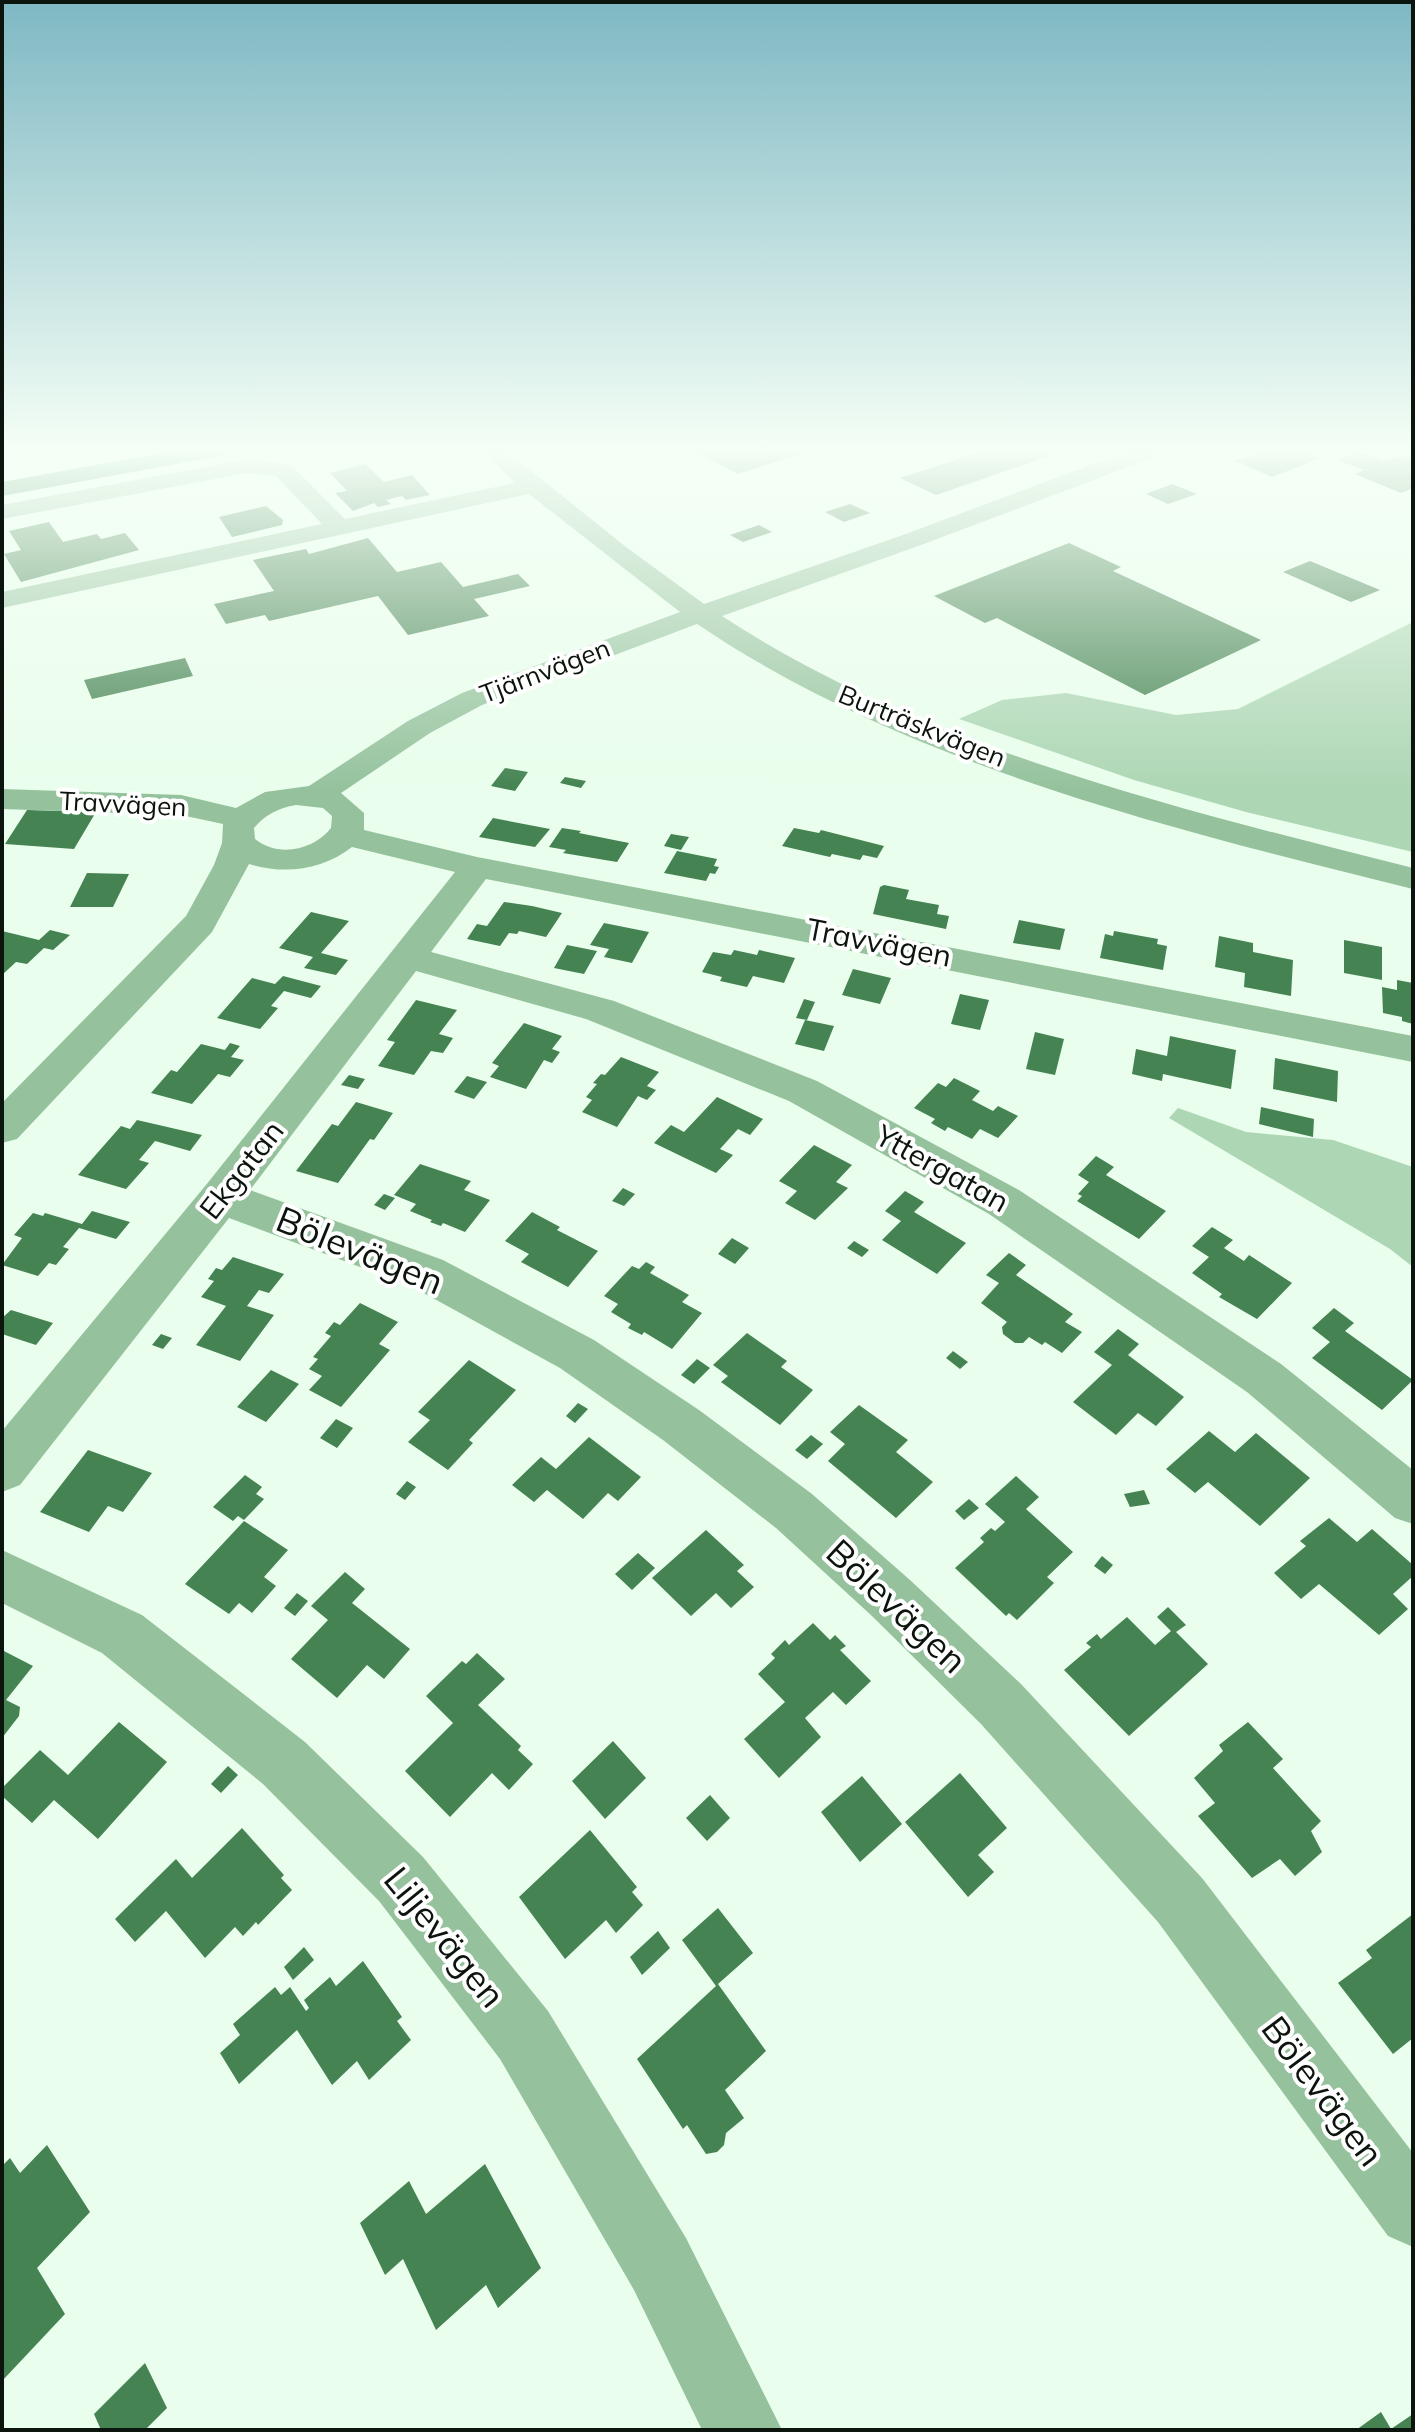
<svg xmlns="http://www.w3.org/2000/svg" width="1415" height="2432" viewBox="0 0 1415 2432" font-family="Mulish,sans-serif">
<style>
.green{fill:#add6b4}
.building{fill:#458352}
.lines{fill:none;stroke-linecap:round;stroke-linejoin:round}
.minor{fill:#95c29d;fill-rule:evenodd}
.highway{fill:#237c3e;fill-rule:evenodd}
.labels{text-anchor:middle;stroke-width:8;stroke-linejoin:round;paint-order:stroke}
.far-street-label{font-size:26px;fill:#0c150d;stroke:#fff}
.street-label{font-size:30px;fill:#0c150d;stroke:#fff}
.near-street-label{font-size:36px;fill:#0c150d;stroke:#fff}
</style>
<rect width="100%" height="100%" fill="#e9feec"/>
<!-- green -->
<path class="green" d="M1413,622V852L1246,812L1134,780L959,719L1002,700L1066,693L1176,715L1238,709Z
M1178,1108L1246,1132L1333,1140L1413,1167V1267L1390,1249L1169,1118Z"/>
<!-- building -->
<path class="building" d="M691,450H810V451L738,474Z
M985,450H1045L1055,454L936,495L900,478Z
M1267,450H1302L1321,458L1272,477L1235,461Z
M1357,451L1386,461L1404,455L1413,458V488L1401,493L1355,474L1364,470L1337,460Z
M366,464L384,482L412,475L430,495L406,500L402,496L386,500L391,504L378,507L374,503L353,511L335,493L347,491L330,473Z
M1172,484L1197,494L1168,504L1146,494Z
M850,504L870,513L844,522L825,512Z
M266,506L283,520L282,525L232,537L219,517Z
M49,522L63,542L97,534L101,539L125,533L139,550L21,582L4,554L21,550L9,531Z
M759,525L772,532L743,542L730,535Z
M368,538L397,572L441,562L463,587L518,574L530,586L474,599L489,616L408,635L378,596L269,621L265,615L226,624L214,604L274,591L253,560L306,549L309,554Z
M1069,543L1121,567L1113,571L1261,640L1145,695L997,618L985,623L934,596Z
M1310,561L1380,590L1351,602L1283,572Z
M185,658L193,676L92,699L84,680Z
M505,768L528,772L515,791L491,786Z
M565,777L586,781L581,788L560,783Z
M27,810L96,812L74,849L5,844Z
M493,818L550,829L535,847L479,837Z
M562,828L581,831L579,833L629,843L617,862L563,853L566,850L549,847Z
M794,828L819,833L821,830L884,846L877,858L863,855L860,860L832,854L830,857L782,846Z
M671,834L689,837L681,850L664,846Z
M677,851L717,859L714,866L719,867L715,874L710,873L706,881L664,873Z
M87,873L129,874L113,907H70Z
M884,885L909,890L906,899L939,905L937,914L949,916L946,929L873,914L880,887Z
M504,902L532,906L562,913L546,937L519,931L517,934L509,933L500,946L467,939L477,924L487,926Z
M311,912L349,921L321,953L348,960L336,975L304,968L313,957L279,948Z
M1019,920L1065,929L1060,950L1013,943Z
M604,923L649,932L632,963L604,957L609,949L590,945Z
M50,930L70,935L53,950L44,948L27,964L16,962L2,975V931L39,940Z
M1114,931L1158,939L1157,944L1167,946L1163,970L1100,958L1105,934L1113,936Z
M1219,936L1253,943V952L1293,960L1291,996L1244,987L1245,973L1215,967Z
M1344,940L1382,947V980L1344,973Z
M567,945L597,951L584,974L554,968Z
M734,950L757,955L759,950L795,958L784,983L753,976L747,987L720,981L722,977L702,972L713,952L731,955Z
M853,969L891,978L880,1004L842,995Z
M283,976L321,986L311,998L284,991L271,1006L278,1008L260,1029L217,1018L252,978L275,984Z
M1397,980L1413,983V1024L1402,1021V1017L1383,1013L1382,987L1397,990Z
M960,994L989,1000L980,1030L951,1024Z
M804,999L815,1002L807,1020L796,1018Z
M416,1000L457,1010L439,1034L453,1038L443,1053L431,1051L414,1075L378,1066L395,1042L387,1040Z
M805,1020L834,1026L824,1051L795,1044Z
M524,1023L562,1036L552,1049L560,1052L552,1063L544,1060L526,1089L490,1077L499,1066L492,1063Z
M1035,1032L1064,1039L1055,1075L1026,1069Z
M1170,1036L1236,1050L1231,1089L1163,1074L1162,1081L1132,1074L1136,1049L1167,1056Z
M230,1043L240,1046L231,1057L244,1060L230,1077L218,1074L192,1104L151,1093L171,1070L177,1072L201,1044L225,1050Z
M621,1057L659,1072L647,1086L656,1090L647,1100L638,1096L617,1127L582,1112L592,1100L586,1097L597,1084L593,1083L601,1074L605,1075Z
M1275,1058L1338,1071L1337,1102L1273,1089Z
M349,1075L365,1079L358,1089L341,1085Z
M467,1076L487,1082L474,1099L454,1092Z
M954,1078L980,1091L972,1100L993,1111L998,1106L1018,1116L998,1138L980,1129L972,1139L948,1127L945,1131L931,1123L935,1119L914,1108L938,1083L946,1087Z
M717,1097L763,1119L750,1135L738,1129L720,1149L733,1155L716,1173L654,1143L671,1125L684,1132Z
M356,1102L393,1113L374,1140L370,1139L338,1183L296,1171L332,1124L338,1126Z
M1261,1107L1314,1119L1313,1137L1259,1124Z
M137,1120L202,1135L190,1151L155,1141L139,1160L149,1163L126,1189L78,1175L121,1126L130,1129Z
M814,1145L852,1165L836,1182L848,1188L815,1220L785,1203L797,1191L779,1181Z
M1096,1156L1114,1167L1106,1175L1166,1211L1139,1239L1077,1201L1082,1196L1078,1194L1089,1182L1078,1175Z
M420,1164L471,1181L464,1190L490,1200L465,1232L443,1223L441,1226L430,1222L432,1220L410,1211L416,1204L394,1195Z
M623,1188L635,1194L624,1206L612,1201Z
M905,1191L924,1202L914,1212L966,1243L937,1274L882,1240L901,1221L885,1211Z
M384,1194L395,1198L385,1210L374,1205Z
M92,1211L130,1222L116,1239L79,1228L63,1247L69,1249L56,1265L49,1263L38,1276L2,1265L22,1238L14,1235L33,1213L43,1216L45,1213L82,1224Z
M532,1212L560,1227L557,1230L598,1251L568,1287L521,1262L529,1254L505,1241Z
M1212,1227L1233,1240L1224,1248L1244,1261L1249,1255L1292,1283L1257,1319L1219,1297L1222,1294L1192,1273L1209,1257L1192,1246Z
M732,1238L749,1248L735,1264L718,1254Z
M854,1241L869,1250L862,1257L847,1248Z
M1009,1253L1026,1265L1016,1275L1073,1314L1065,1322L1082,1332L1062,1353L1045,1342L1042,1345L1029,1337L1023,1343H1015L1003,1334L1002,1327L1007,1322L981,1303L999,1283L986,1275Z
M233,1257L284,1274L269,1293L259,1290L247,1306L274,1315L240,1361L196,1345L226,1306L201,1297L214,1281L208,1279L216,1268L222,1270Z
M646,1262L655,1267L650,1273L689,1295L682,1302L702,1313L672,1349L644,1332L642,1335L628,1328L631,1324L611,1312L618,1304L604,1296L632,1266L639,1269Z
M360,1303L398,1322L379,1344L390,1350L341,1407L309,1390L322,1376L309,1369L318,1359L313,1357L331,1336L325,1333L334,1322L340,1325Z
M1334,1308L1354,1323L1345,1331L1413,1380L1382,1410L1312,1358L1330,1342L1312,1328Z
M11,1310L53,1323L36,1345L2,1334V1318Z
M1118,1329L1139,1344L1128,1355L1184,1397L1156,1426L1138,1413L1116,1435L1073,1402L1112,1365L1094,1352Z
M747,1333L787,1361L781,1367L813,1390L780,1425L721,1382L728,1376L713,1365Z
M161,1334L172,1338L163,1349L152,1345Z
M953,1351L968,1362L960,1369L946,1358Z
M697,1359L710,1368L694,1384L681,1375Z
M469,1360L516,1390L469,1440L473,1443L448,1470L408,1442L430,1420L418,1412Z
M271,1370L299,1384L266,1422L237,1407Z
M578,1403L588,1409L575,1423L566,1416Z
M859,1405L908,1440L896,1452L933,1482L896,1518L828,1461L845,1444L830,1432Z
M336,1419L353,1428L337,1448L320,1438Z
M1209,1431L1235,1452L1256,1433L1310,1478L1260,1526L1208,1482L1195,1493L1166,1469Z
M811,1435L823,1444L807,1459L795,1450Z
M589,1437L641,1477L618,1501L608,1493L583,1519L547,1490L534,1502L512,1485L541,1457L556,1469Z
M88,1450L152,1473L123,1512L108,1506L89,1532L40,1512Z
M245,1475L262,1487L256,1494L264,1499L244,1520L238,1516L233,1521L213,1507Z
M1016,1476L1039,1497L1026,1509L1073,1552L1047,1577L1054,1583L1017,1620L1009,1613L1006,1616L955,1568L984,1542L980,1538L991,1528L995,1531L1005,1522L985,1504Z
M407,1481L416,1487L405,1500L396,1494Z
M1144,1490L1150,1504L1130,1507L1124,1494Z
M969,1499L979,1508L964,1520L955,1511Z
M1329,1518L1357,1542L1372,1529L1413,1565V1576L1393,1594L1408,1609L1379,1635L1319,1584L1301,1599L1274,1573L1306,1546L1300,1541Z
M244,1521L288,1550L264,1577L276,1586L252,1613L239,1603L229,1614L185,1584Z
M706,1530L744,1565L737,1571L754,1587L731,1608L716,1593L691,1616L652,1578Z
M638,1553L655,1568L632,1590L615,1574Z
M1102,1556L1113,1565L1105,1574L1094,1566Z
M345,1572L365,1589L352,1603L410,1649L384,1679L367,1665L337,1698L291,1659L328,1620L311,1606Z
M297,1593L308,1601L295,1616L284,1608Z
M1168,1607L1186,1625L1176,1632L1208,1664L1129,1736L1064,1670L1091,1647L1086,1643L1097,1634L1101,1639L1127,1617L1155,1645L1171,1631L1157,1617Z
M813,1623L830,1640L835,1635L846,1646L840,1650L871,1681L846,1705L833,1692L805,1718L821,1737L779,1778L744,1739L785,1702L758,1674L775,1658L771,1654L785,1640L789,1645Z
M2,1650L33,1666L6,1700L20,1707L19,1716L2,1738Z
M477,1653L505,1679L478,1705L521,1746L518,1750L533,1764L509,1790L492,1773L450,1817L405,1771L453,1723L426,1696L462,1661L466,1664Z
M119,1722L167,1762L98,1839L54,1800L32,1823L2,1796V1788L40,1750L68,1775Z
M1248,1722L1283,1759L1273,1768L1321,1821L1311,1831L1322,1852L1295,1876L1280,1859L1252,1878L1198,1816L1215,1803L1194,1778L1223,1751L1219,1745Z
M613,1741L646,1778L605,1819L572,1781Z
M228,1766L238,1775L221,1793L211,1784Z
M960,1773L1007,1828L978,1855L994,1872L968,1897L905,1822Z
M862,1776L902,1824L860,1862L821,1812Z
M710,1795L730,1818L707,1841L686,1818Z
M242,1828L284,1875L281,1878L292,1890L258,1925L256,1922L243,1936L235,1927L205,1958L166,1911L135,1942L115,1919L176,1859L192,1878Z
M590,1830L637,1887L632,1892L643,1905L616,1933L606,1920L565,1959L519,1897Z
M718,1908L753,1953L718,1984L766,2051L725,2090L744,2118L726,2133L724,2145L717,2152L706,2154L687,2125L683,2129L637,2059L716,1986L682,1940Z
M1413,1914V2038L1393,2054L1338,1983L1372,1958L1366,1950Z
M658,1931L670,1948L642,1975L630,1957Z
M304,1947L314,1960L293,1980L284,1967Z
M363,1961L402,2017L397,2021L411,2040L369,2080L357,2061L332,2085L297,2030L239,2084L220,2053L240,2035L233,2024L275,1987L281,1995L290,1987L306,2011L309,2008L304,2000L330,1977L336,1986Z
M47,2145L90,2212L37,2268L65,2314L2,2381V2166L10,2158L20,2173Z
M485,2164L541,2268L498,2308L486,2285L436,2330L403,2259L385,2275L360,2223L409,2181L426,2214Z
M145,2363L167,2408L145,2430H101L94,2414Z
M1381,2412L1391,2429L1413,2414V2430H1356Z"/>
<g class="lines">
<!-- minor -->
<path class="minor" d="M481,450H505L626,547L704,604L903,535L1131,450H1163L1160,455L921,545L722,616C925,749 1180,809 1413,868V889C1172,829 906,765 697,624L482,705L430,733L341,793L364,813V830L477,857L1413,1036V1062L486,879L431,952L614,1001L817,1081L1019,1190L1281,1364L1413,1470V1524L1395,1518L1247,1392L989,1214L789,1101L586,1019L416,971L250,1190L443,1260L594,1340L699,1410L812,1494L910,1580L1021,1684L1202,1878L1413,2153V2247L1388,2236L1158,1922L981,1724L872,1616L776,1528L663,1440L560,1368L411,1286L229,1218L20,1485L2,1492V1431L206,1185L455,872L352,847C323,870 284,875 249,864L212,932L17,1139L2,1143V1103L186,916L214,865L222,843L223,824L181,815L2,809V789L181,795L236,808L265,792L309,786L408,721L462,693L680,612L529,494L2,608V592L322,524L276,476L247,473L2,519V505L247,459L291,465L345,519L515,483ZM296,805L323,808L332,816L331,828C314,850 278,858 255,839L254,828C265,815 278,808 296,805Z
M2,1550L142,1615L305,1742L423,1857L548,2011L686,2238L782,2430H702L634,2290L500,2059L379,1901L263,1784L102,1653L2,1603Z"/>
<!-- highway -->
<path class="highway" d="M177,450H225L222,455L214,457L2,496V482Z"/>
</g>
<!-- sky -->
<linearGradient id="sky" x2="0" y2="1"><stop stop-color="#7eb8c3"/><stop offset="0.57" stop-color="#f5fff6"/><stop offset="1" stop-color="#f5fff6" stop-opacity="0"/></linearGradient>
<rect width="1415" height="790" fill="url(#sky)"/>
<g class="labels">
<!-- far-street labels -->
<g class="far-street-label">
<text transform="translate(545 671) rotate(-21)" y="9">Tjärnvägen</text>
<text transform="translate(922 726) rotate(22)" y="9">Burträskvägen</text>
<text transform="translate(123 804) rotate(3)" y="9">Travvägen</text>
</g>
<!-- street labels -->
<g class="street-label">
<text transform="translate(879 943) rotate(11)" y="10">Travvägen</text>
<text transform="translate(942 1169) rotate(29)" y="10">Yttergatan</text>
<text transform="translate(242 1170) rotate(-52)" y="10">Ekgatan</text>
</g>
<!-- near-street labels -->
<g class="near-street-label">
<text transform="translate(360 1250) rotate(22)" y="13">Bölevägen</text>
<text transform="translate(897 1606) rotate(43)" y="13">Bölevägen</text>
<text transform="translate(445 1937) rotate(51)" y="13">Liljevägen</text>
<text transform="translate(1323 2091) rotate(53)" y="13">Bölevägen</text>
</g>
</g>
<!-- border -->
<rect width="1415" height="2432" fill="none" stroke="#0c150d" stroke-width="8"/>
</svg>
